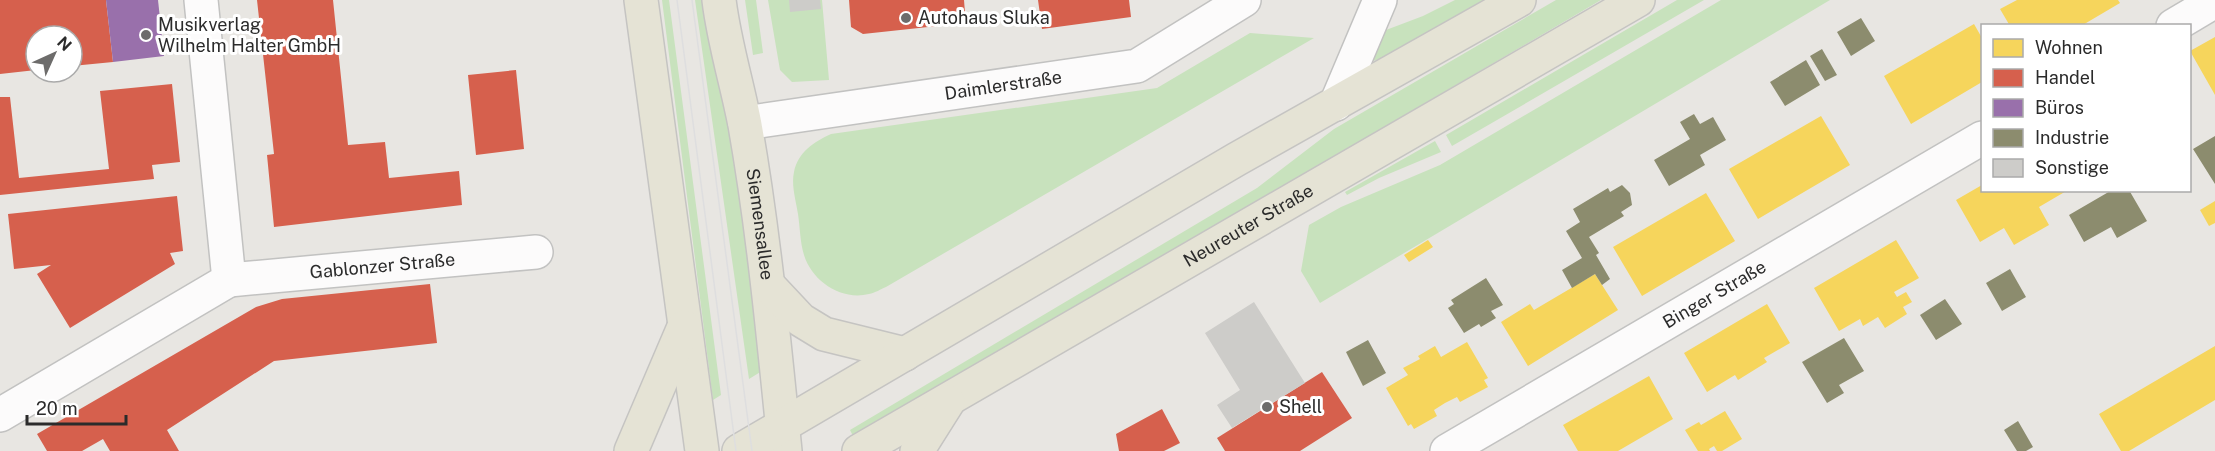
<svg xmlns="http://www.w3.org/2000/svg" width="2215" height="451" viewBox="0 0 2215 451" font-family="'Public Sans',sans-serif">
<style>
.green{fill:#c8e2bd}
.homes{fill:#f6d55c}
.shops{fill:#d6604d}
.offices{fill:#9970ab}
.industry{fill:#8c8c6e}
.building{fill:#cdccc9}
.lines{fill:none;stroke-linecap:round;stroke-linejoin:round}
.minor-casing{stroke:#c2c2c1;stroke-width:36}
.major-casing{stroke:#c5c4c2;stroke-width:36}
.minor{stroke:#fcfbfb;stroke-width:33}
.major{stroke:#e5e3d5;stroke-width:33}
.tram{stroke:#dededf;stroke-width:1.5}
.poi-dot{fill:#6d6c6b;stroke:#fff;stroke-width:2}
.labels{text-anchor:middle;stroke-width:6;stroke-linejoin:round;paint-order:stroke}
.poi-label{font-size:18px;fill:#2b2b2b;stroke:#fff;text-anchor:start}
.street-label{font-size:18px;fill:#2b2b2b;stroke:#fff}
</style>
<rect width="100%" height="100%" fill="#e8e6e2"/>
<!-- green -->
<path class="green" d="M662,0H669L721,395L713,400Z
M695,0H707L770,366L749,379Z
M745,0H756L763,53L753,55Z
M768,0H822L829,80L792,82L780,70Z
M1455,0H1490L1397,53L1373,61L1386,30L1423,16Z
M1556,0H1601L854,438L850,430L1257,188L1334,129Z
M1677,0H1704L1452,146L1446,135Z
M1721,0H1830L1320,303L1301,271L1309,225L1341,207L1440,165Z
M1250,33L1314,38L886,287C881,289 875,293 869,294C841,301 812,281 804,255C800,242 800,227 798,214C796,201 791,185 794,172C798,152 814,142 831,134L1157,88Z
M1435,141L1441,152L1379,178L1347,195L1345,192Z"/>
<!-- homes -->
<path class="homes" d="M2017,0H2118L2120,3L2081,26H2010L2000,9Z
M1974,24L1982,38V82L1911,124L1884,76Z
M2215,37V95L2190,51Z
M1821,116L1850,165L1758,219L1729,169Z
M1982,185V190H2068L2039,207L2049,225L2014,245L2004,228L1980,242L1956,200Z
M1706,193L1735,241L1642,296L1613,247Z
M2215,201V223L2209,226L2200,210Z
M1428,240L1433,247L1409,262L1404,255Z
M1896,240L1919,278L1894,292L1897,297L1906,292L1912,302L1903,307L1907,314L1885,328L1878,317L1863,326L1860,319L1839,331L1814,288Z
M1595,274L1618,310L1528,366L1501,322L1530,304L1534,310Z
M1767,304L1790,343L1764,358L1767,362L1738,380L1735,375L1707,392L1684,353Z
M1467,342L1488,378L1484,380L1488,387L1460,402L1457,397L1445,403L1434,410L1437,416L1414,429L1411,424L1408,426L1386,388L1408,375L1403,368L1420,359L1418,356L1435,346L1441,357Z
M2215,346V400L2129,451H2121L2099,414Z
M1649,376L1673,419L1618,451H1578L1563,425Z
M1725,411L1742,439L1722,451H1717L1714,446L1709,449L1710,451H1698L1685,430L1699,422L1701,425Z"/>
<!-- shops -->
<path class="shops" d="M0,0H106L113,62L72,66V36H36V70L0,74Z
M257,0H333L348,145L385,142L389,178L459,171L462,205L274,227L267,155L274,154Z
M849,0H964L965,13L956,24L863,34L851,27Z
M1038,0H1129L1131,17L1042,29Z
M516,70L524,149L476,155L468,75Z
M172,84L180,162L152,165L154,179L0,195V97H10L19,178L109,169L100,91Z
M177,196L183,251L170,253L175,264L70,328L37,274L51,265L14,269L8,214Z
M430,284L437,343L274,361L167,430L179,451H110L103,439L82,451H47L37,434L256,307L282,299Z
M1322,372L1352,418L1300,451H1225L1217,438Z
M1162,409L1180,443L1164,451H1119L1116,434Z"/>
<!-- offices -->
<path class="offices" d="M106,0H158L164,56L113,62Z"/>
<!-- industry -->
<path class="industry" d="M1861,18L1875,41L1851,56L1837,32Z
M1822,49L1837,75L1825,81L1810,56Z
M1806,60L1820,85L1785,106L1770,82Z
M1694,114L1700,124L1713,117L1726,140L1700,155L1705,165L1669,186L1654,160L1690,139L1680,122Z
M2215,136V184L2193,149Z
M1622,185L1630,193L1632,205L1621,212L1624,216L1589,237L1599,253L1596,255L1610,279L1602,285L1595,274L1572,288L1562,270L1582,258L1566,231L1580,222L1573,209L1608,188L1610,192Z
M2112,190H2129L2147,221L2117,238L2111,227L2084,242L2069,215Z
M2010,269L2026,297L2002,311L1986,283Z
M1486,278L1503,305L1491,311L1496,318L1481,327L1479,324L1464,333L1448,308L1454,304L1451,300Z
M1945,299L1962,324L1936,340L1920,315Z
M1844,338L1864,371L1839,385L1844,393L1827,403L1802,362Z
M1368,340L1386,373L1363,386L1346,352Z
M2018,421L2033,447L2026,451H2017L2004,430Z"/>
<!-- building -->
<path class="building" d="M789,0H820L821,9L790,12Z
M1254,302L1305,383L1232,428L1217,405L1240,390L1205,333Z"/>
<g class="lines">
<defs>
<g id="minor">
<path d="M2173,26L2215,1"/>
<path d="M1336,104L1380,0"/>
<path id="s1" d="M745,123L1137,66L1244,0"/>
<path id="s2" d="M229,280L536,252"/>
<path d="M0,415L229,280L201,0"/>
<path id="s3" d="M1447,451L1982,138"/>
</g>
<g id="major">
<path d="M641,0L702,451"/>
<path id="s4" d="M719,0C724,42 737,83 745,125C764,233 774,342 785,451"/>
<path d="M770,287L801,320L824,334L905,354"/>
<path d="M631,451L684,327"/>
<path d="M739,451L1237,159L1519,0"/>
<path id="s5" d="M859,451L1638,0"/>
<path d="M917,451L948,402"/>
</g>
</defs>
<!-- minor casing -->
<use href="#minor" class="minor-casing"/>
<!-- major casing -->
<use href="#major" class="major-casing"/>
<!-- minor -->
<use href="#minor" class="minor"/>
<!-- major -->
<use href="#major" class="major"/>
<!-- tram -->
<path class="tram" d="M677,0L736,451
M692,0L752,451"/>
</g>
<!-- markers -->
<g class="poi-dot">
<circle cx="906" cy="18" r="6"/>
<circle cx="146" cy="35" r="6"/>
<circle cx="1267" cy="407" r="6"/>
</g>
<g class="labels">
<!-- poi labels -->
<g class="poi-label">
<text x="918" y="24">Autohaus Sluka</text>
<text x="158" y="31">Musikverlag<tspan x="158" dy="21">Wilhelm Halter GmbH</tspan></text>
<text x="1279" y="413">Shell</text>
</g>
<!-- street labels -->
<g class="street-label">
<text dy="6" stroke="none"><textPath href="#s1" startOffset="261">Daimlerstraße</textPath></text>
<text dy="6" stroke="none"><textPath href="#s4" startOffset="228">Siemensallee</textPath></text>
<text dy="6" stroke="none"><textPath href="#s5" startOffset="450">Neureuter Straße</textPath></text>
<text dy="6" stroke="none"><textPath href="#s2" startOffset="154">Gablonzer Straße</textPath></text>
<text dy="6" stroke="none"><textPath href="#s3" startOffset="310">Binger Straße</textPath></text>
</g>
</g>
<!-- legend -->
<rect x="1981" y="24" width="210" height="168" fill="#ffffff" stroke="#aaaaaa" stroke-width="1.5"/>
<rect x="1993" y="39" width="30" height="18" fill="#f6d55c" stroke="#aaaaaa" stroke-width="1.5"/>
<text x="2035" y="54" font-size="18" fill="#2b2b2b">Wohnen</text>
<rect x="1993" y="69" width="30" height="18" fill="#d6604d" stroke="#aaaaaa" stroke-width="1.5"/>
<text x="2035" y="84" font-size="18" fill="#2b2b2b">Handel</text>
<rect x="1993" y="99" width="30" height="18" fill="#9970ab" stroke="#aaaaaa" stroke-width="1.5"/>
<text x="2035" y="114" font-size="18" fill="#2b2b2b">Büros</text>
<rect x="1993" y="129" width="30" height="18" fill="#8c8c6e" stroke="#aaaaaa" stroke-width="1.5"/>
<text x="2035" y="144" font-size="18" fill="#2b2b2b">Industrie</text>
<rect x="1993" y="159" width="30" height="18" fill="#cdccc9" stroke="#aaaaaa" stroke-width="1.5"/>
<text x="2035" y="174" font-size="18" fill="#2b2b2b">Sonstige</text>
<!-- north arrow -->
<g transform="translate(54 54) rotate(45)"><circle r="28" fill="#ffffff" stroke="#aaaaaa" stroke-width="1.5"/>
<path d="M0-4.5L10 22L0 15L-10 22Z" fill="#6d6c6b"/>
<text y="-9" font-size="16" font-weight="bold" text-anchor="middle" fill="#2b2b2b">N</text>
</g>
<!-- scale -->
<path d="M27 415v9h99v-9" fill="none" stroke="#2b2b2b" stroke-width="3"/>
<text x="36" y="415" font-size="18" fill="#2b2b2b" stroke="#ffffff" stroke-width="4.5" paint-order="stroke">20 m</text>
</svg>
